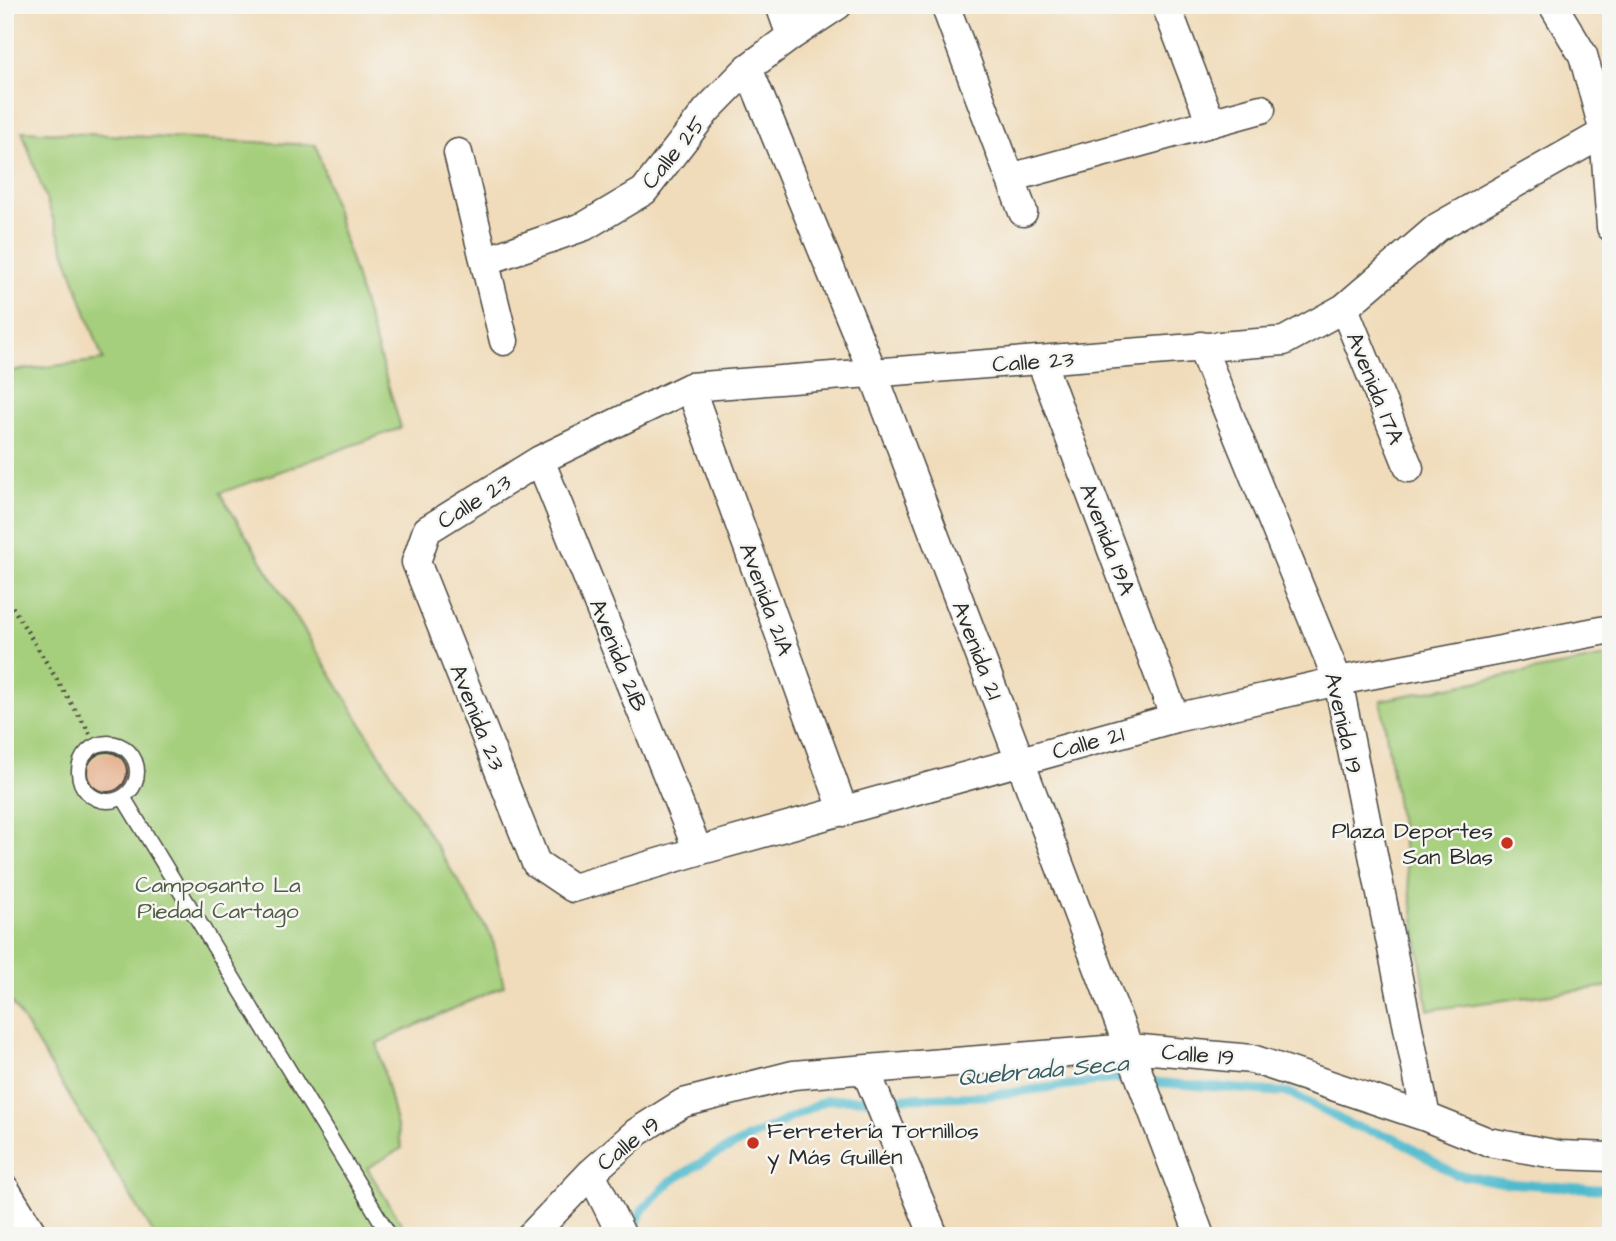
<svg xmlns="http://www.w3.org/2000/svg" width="1616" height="1241" viewBox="0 0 1616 1241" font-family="'Architects Daughter',sans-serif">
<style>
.green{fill:#a5cf7b;stroke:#687d53;stroke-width:2}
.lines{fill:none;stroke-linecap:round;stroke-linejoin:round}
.stream{stroke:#50bacd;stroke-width:9}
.building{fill:#e2a379}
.lane-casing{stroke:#494640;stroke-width:17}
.street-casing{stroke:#494640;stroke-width:31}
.path{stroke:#494640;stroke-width:4.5;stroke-dasharray:2 5;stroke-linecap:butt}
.lane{stroke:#fff;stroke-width:14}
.street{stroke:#fff;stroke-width:28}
.poi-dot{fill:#c8321e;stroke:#f6f6f2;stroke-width:2.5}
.labels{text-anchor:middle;stroke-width:5;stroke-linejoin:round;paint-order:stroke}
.street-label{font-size:23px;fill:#2b2b2b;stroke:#f6f6f2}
.poi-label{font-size:23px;fill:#2b2b2b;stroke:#f6f6f2;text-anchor:end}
.park-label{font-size:23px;fill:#505c43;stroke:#f6f6f2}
.water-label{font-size:24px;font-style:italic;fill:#385d64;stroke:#f6f6f2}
</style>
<rect width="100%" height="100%" fill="#f6f6f2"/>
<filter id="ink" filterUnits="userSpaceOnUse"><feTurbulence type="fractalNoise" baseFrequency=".0143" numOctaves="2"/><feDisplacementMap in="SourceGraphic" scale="14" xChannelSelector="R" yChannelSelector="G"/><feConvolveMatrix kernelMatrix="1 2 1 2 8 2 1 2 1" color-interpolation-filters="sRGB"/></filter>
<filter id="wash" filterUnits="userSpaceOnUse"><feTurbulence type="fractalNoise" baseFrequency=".00686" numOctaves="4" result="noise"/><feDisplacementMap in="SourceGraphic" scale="28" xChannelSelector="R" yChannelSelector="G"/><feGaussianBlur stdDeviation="1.57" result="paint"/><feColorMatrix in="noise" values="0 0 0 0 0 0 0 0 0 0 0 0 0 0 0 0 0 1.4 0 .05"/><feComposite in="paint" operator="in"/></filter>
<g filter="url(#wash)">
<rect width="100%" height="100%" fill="#f0dcba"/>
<!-- green -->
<path class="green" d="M22,131L316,145L401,428L220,493L492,937L504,986L377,1043L402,1148L367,1168L409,1236H155L5,991V372L103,360Z
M1611,656V986L1428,1010L1381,700Z"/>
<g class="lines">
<!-- stream -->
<path class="stream" d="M632,1236L642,1210L671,1181L714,1155L827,1100L986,1096L1114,1079L1290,1093L1351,1125L1395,1138L1454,1174L1505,1183L1611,1190"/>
</g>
<g id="blocks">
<!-- building -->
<path class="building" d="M87 772a20 20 0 1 1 40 0a20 20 0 1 1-40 0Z"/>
</g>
</g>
<g filter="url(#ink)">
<use href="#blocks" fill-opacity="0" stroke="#494640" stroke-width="2"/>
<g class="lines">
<defs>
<path id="lane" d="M79 772a29 29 0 1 1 58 0a29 29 0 1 1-58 0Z
M123,797L390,1236"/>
<path id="street" d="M780,5L791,36
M945,5L1023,212
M1166,5L1211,123
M1553,5L1583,55L1604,132L1611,227
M748,68L873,373L1200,1236
M1611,129L1438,227L1344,308L1284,341L690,387L540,460L427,530L416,562L536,863L573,888L698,851L1175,718L1338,681L1611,629
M458,153L504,341
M1010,178L1261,109
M485,261L585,226L644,191L707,110L748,68L791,36L838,5
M1344,308L1409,468
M1201,346L1338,681L1426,1117
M1041,361L1175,718
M690,387L844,812
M540,460L698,851
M866,1071L934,1236
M591,1173L622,1236
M5,1189L34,1236
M531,1236L591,1173L637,1132L683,1103L793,1075L1130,1048L1252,1059L1426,1117L1488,1142L1560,1155L1611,1157"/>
</defs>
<!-- lane casing -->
<use href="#lane" class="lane-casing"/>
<!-- street casing -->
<use href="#street" class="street-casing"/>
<!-- path -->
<path class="path" d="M5,595L97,745"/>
<!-- lane -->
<use href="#lane" class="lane"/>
<!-- street -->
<use href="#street" class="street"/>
</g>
</g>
<!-- markers -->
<g class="poi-dot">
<circle cx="1507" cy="843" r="7"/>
<circle cx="753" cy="1143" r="7"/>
</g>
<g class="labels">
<!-- street labels -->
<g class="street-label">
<text transform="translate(673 152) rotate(-51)" y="8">Calle 25</text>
<text transform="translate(1033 361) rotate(-4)" y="8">Calle 23</text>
<text transform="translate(1376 388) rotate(68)" y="8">Avenida 17A</text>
<text transform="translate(474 501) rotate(-32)" y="8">Calle 23</text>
<text transform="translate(1108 539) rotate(69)" y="8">Avenida 19A</text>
<text transform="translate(767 599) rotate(70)" y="8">Avenida 21A</text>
<text transform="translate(978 650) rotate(69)" y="8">Avenida 21</text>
<text transform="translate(619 655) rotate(68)" y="8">Avenida 21B</text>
<text transform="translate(478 717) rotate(68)" y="8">Avenida 23</text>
<text transform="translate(1344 723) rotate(77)" y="8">Avenida 19</text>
<text transform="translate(1088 742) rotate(-15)" y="8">Calle 21</text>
<text transform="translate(1198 1054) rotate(5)" y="8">Calle 19</text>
<text transform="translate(628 1143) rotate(-38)" y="8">Calle 19</text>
</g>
<!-- poi labels -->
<g class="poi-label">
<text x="1493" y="838">Plaza Deportes<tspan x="1493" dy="26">San Blas</tspan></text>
<text x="767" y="1138" text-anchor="start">Ferretería Tornillos<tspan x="767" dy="26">y Más Guillén</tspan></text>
</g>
<!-- park labels -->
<g class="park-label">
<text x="218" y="892">Camposanto La<tspan x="218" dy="26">Piedad Cartago</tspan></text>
</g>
<!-- water labels -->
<g class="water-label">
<text transform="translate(1043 1070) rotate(-5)" y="8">Quebrada Seca</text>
</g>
</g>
<!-- margin -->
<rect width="1616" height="1241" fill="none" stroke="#f6f6f2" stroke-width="28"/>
</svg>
